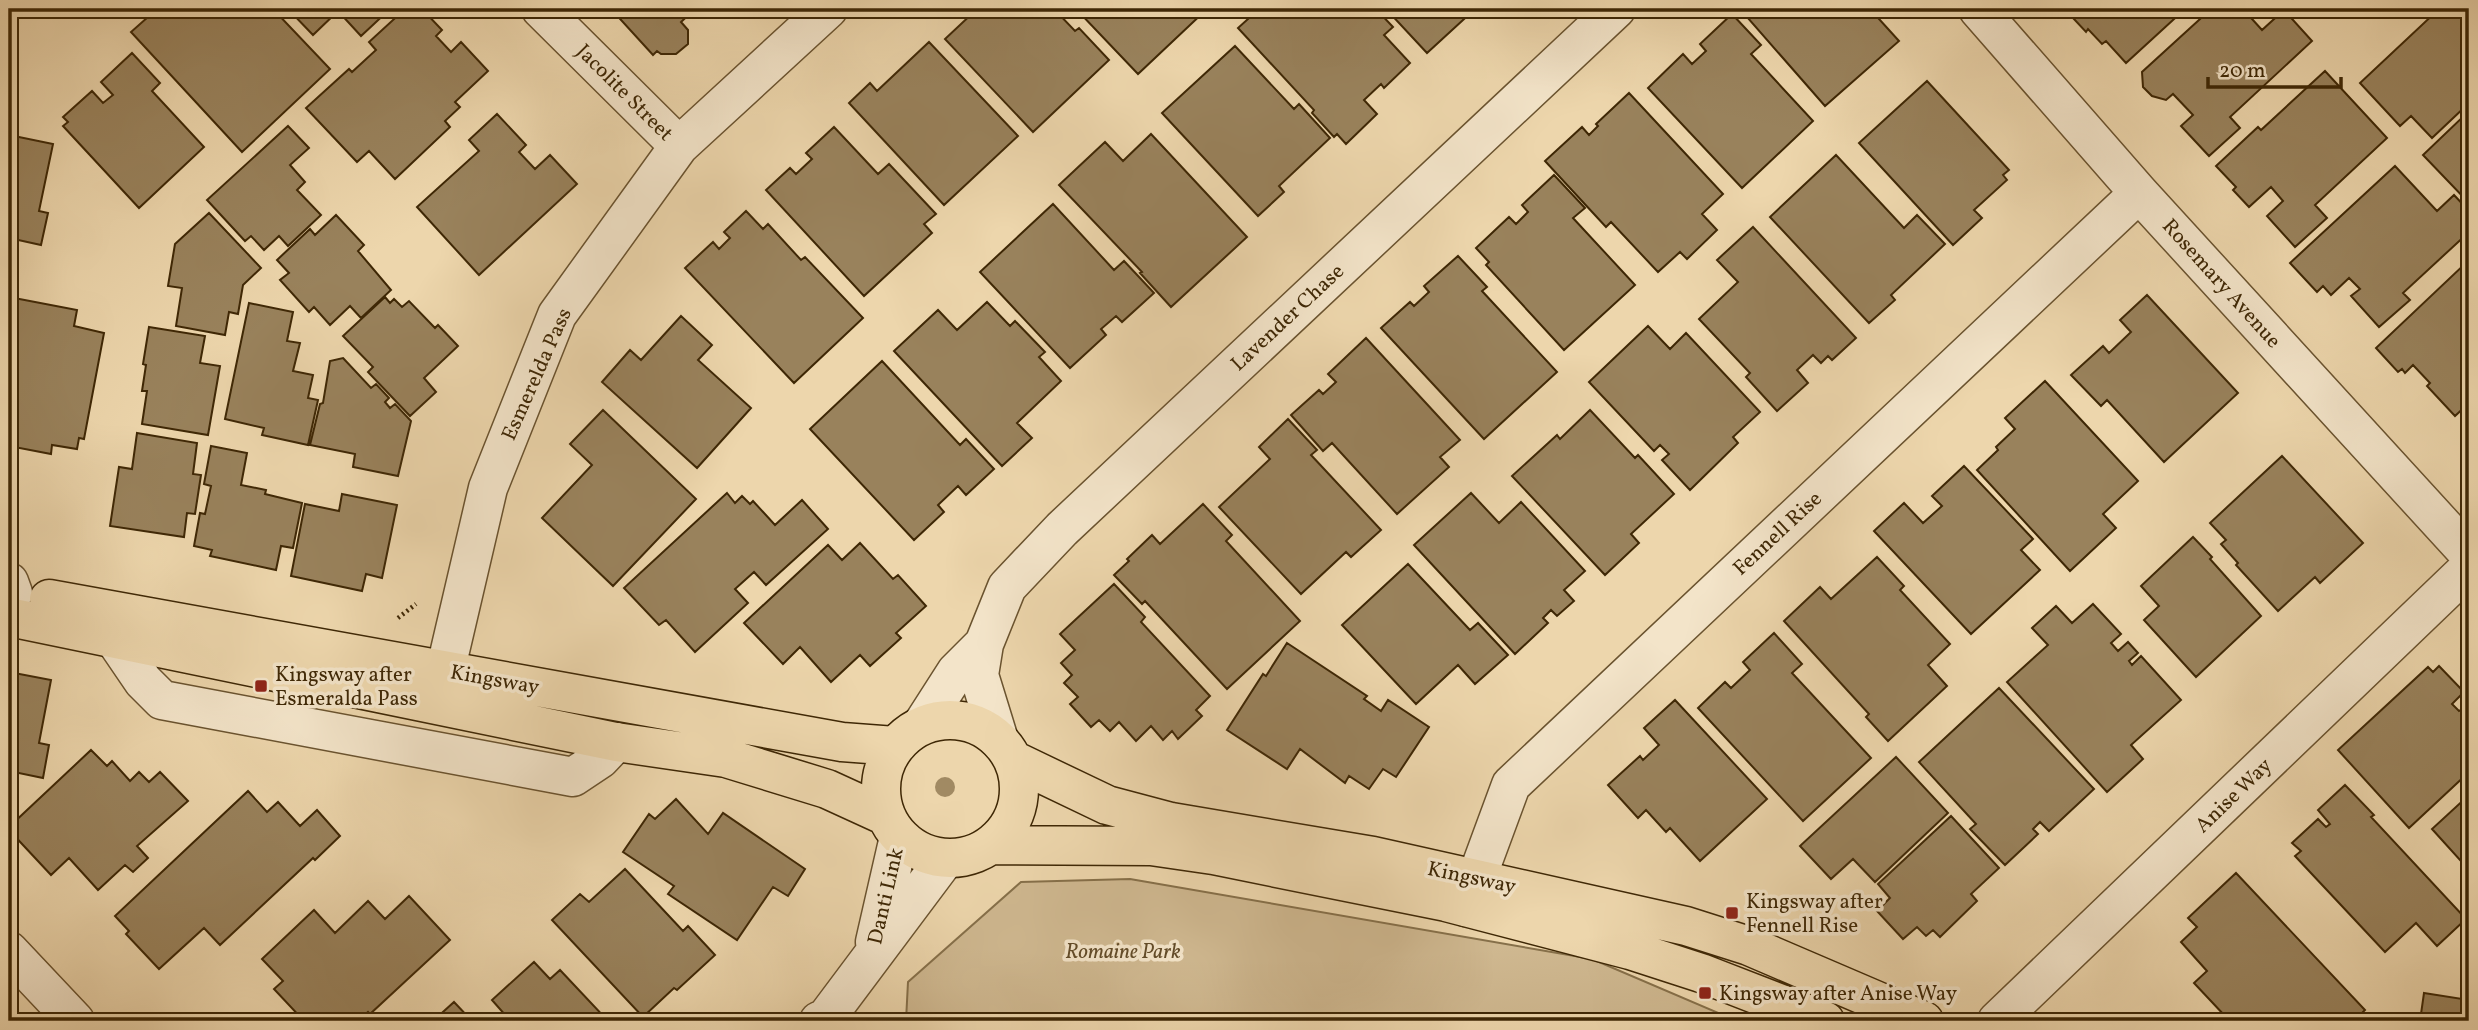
<svg xmlns="http://www.w3.org/2000/svg" width="2478" height="1030" viewBox="0 0 2478 1030" font-family="Vollkorn,serif">
<style>
.green{fill:#cfb890;stroke:#86704a;stroke-width:2}
.building{fill:#99825c;stroke:#3e2705;stroke-width:2}
.lines{fill:none;stroke-linecap:round;stroke-linejoin:round}
.minor-casing{stroke:#6a532f;stroke-width:41}
.major-casing{stroke:#3e2705;stroke-width:41}
.path{stroke:#3e2705;stroke-width:4.5;stroke-dasharray:2 3.5;stroke-linecap:butt}
.minor{stroke:#f3e4c9;stroke-width:38}
.major{stroke:#edd6ac;stroke-width:38}
.tree{fill:#a18a63}
.poi-dot{fill:#8f2418;stroke:#f3e4c9;stroke-width:2.5}
.labels{text-anchor:middle;stroke-width:7;stroke-linejoin:round;paint-order:stroke}
.street-label{font-size:21px;fill:#3e2705;stroke:#f3e4c9}
.poi-label{font-size:21px;fill:#3e2705;stroke:#f3e4c9;text-anchor:start}
.park-label{font-size:21px;font-style:italic;fill:#624b28;stroke:#f3e4c9}
</style>
<rect width="100%" height="100%" fill="#edd6ac"/>
<filter id="stains"><feTurbulence type="fractalNoise" baseFrequency=".00286" numOctaves="4"/><feColorMatrix values="0 0 0 0 .2 0 0 0 0 .09 0 0 0 0 .02 0 0 0 .5 -.17"/></filter>
<radialGradient id="worn" r=".72"><stop offset=".6" stop-color="#630" stop-opacity="0"/><stop offset="1" stop-color="#630" stop-opacity=".3"/></radialGradient>
<!-- green -->
<path class="green" d="M1130,879L1592,959L1737,1021H906L908,982L1021,882Z"/>
<!-- building -->
<path class="building" d="M157,9H273L330,69L242,152L131,32Z
M288,9H390L361,36L338,11L313,35Z
M405,9H422L442,30L436,36L451,52L461,42L488,71L455,102L460,107L445,121L450,127L395,179L369,151L357,162L306,108L349,69L352,72L376,50L369,42Z
M611,9H711L702,17L695,9L681,22L688,30V44L676,54H661L657,51L653,55Z
M977,9H981L985,13L990,9H1054L1075,31L1079,28L1109,60L1033,132L945,39Z
M1076,9H1207L1138,74Z
M1259,9H1376L1393,27L1384,35L1410,63L1384,88L1381,84L1364,100L1377,114L1346,144L1337,134L1334,137L1312,113L1314,110L1238,28Z
M1386,9H1475L1427,53Z
M1740,9H1870L1899,41L1825,106Z
M2079,9H2185L2126,63L2106,41L2102,44L2088,29L2086,32L2073,18L2080,11Z
M2211,9H2243L2262,30L2284,10L2312,41L2230,117L2240,128L2209,156L2181,126L2193,115L2173,94L2166,100L2152,96L2143,87L2142,72Z
M2439,9H2469V103L2432,138L2411,116L2400,126L2360,83Z
M1732,14L1761,45L1751,54L1813,121L1742,188L1648,88L1683,54L1692,64L1706,51L1700,44Z
M929,42L1018,136L944,205L849,103L870,83L877,91Z
M1235,46L1294,109L1299,104L1330,138L1279,186L1284,192L1258,216L1162,113Z
M132,53L160,83L152,91L204,147L139,208L63,126L68,122L63,117L92,91L103,103L113,95L101,82Z
M2325,71L2387,138L2315,205L2327,218L2295,247L2267,216L2283,201L2271,187L2249,207L2233,190L2236,187L2216,166L2258,127L2261,130Z
M1927,81L2009,170L2003,175L2007,180L1974,210L1982,218L1953,245L1859,143Z
M1629,93L1723,194L1702,214L1717,230L1687,259L1680,252L1658,272L1611,222L1606,227L1545,161L1582,127L1589,135L1598,126L1596,124Z
M2469,111V203L2423,155Z
M497,114L526,145L519,152L535,169L550,155L577,184L479,275L417,207L479,151L469,140Z
M288,126L309,148L290,165L305,182L297,190L321,215L288,246L279,236L264,250L251,236L245,241L207,200Z
M834,127L878,174L889,164L936,214L924,224L932,233L864,296L766,190L790,168L796,174L812,159L806,153Z
M1151,134L1247,237L1171,307L1140,273L1142,272L1059,185L1105,142L1123,161Z
M14,136L53,144L39,211L48,213L41,245L9,238V142L13,143Z
M1836,155L1904,228L1917,215L1945,244L1891,295L1895,300L1869,323L1770,217Z
M2395,166L2437,211L2454,195L2469,211V232L2403,293L2410,300L2379,327L2351,296L2360,289L2349,278L2331,295L2323,286L2317,292L2290,263Z
M1554,175L1585,208L1573,218L1635,285L1564,350L1486,265L1489,262L1476,248L1509,217L1516,224L1528,212L1522,205Z
M1053,204L1114,270L1124,261L1154,293L1122,322L1116,316L1101,329L1106,335L1070,368L980,272Z
M746,211L763,229L768,224L801,260L805,257L863,318L794,383L685,268L713,242L719,249L730,238L724,232Z
M209,213L261,268L243,285L238,314L229,312L225,335L176,326L182,288L168,286L175,244Z
M336,215L364,245L358,251L391,290L361,318L350,306L330,325L314,307L309,312L280,280L289,273L277,260L310,229L315,235Z
M1753,227L1856,338L1832,360L1828,356L1821,363L1813,355L1797,370L1808,383L1777,411L1746,377L1750,373L1699,319L1738,282L1717,260Z
M1458,256L1487,287L1482,291L1557,372L1484,439L1381,328L1410,302L1414,306L1429,292L1424,286Z
M2469,260V403L2455,416L2427,386L2430,383L2413,365L2405,373L2402,369L2398,372L2376,348Z
M2147,295L2238,393L2164,462L2107,400L2101,406L2071,375L2103,346L2109,353L2131,332L2120,320Z
M9,297L77,310L74,326L104,333L84,439L79,438L77,449L52,445L51,454L9,446Z
M385,297L390,303L394,299L402,307L409,301L435,328L438,325L458,346L424,378L436,392L410,416L368,372L373,367L343,336Z
M987,302L1010,326L1015,321L1045,352L1039,357L1061,381L1017,423L1032,438L1002,466L894,351L938,310L957,330Z
M249,303L293,312L287,341L300,343L293,371L313,375L308,398L318,400L308,445L262,435L264,428L225,419Z
M681,316L712,345L698,360L751,408L697,468L602,382L630,350L641,360Z
M1648,326L1670,349L1686,333L1760,412L1733,437L1738,443L1690,490L1662,460L1669,454L1660,445L1654,451L1589,382Z
M149,327L205,336L200,363L220,366L208,435L142,424L147,391H142L146,365L143,364Z
M1366,338L1460,440L1440,457L1449,467L1397,514L1332,443L1323,451L1291,415L1319,390L1323,394L1336,382L1328,374Z
M343,358L371,388L376,384L389,398L385,402L390,408L395,404L411,421L398,476L353,467L355,454L310,445L320,404L323,403L330,361Z
M882,361L960,445L966,439L994,469L966,495L958,486L938,505L944,512L914,540L810,429Z
M2045,381L2138,481L2103,514L2116,528L2070,571L1977,470L1998,450L1996,447L2015,429L2005,418Z
M603,410L696,499L613,586L542,518L592,465L570,444Z
M1590,410L1635,458L1638,455L1674,494L1631,534L1639,543L1605,575L1512,476L1557,435L1560,439Z
M1288,419L1317,450L1311,455L1381,530L1351,557L1346,552L1301,594L1219,507L1270,459L1259,447Z
M137,433L197,443L193,474L201,475L195,514L187,513L184,537L110,526L119,467L132,469Z
M211,446L247,453L241,485L266,490L265,494L302,503L293,548L281,546L276,570L210,556L212,550L194,546L200,513L205,514L211,486L204,484Z
M2282,456L2363,543L2320,583L2315,577L2278,611L2236,565L2238,563L2221,544L2226,540L2210,523Z
M1964,466L2033,539L2021,550L2040,570L1971,634L1874,531L1904,503L1923,523L1942,506L1932,496Z
M727,493L735,503L742,496L750,504L753,501L775,525L802,500L828,529L766,585L754,572L735,589L748,603L695,652L666,620L659,625L624,588Z
M1471,493L1499,523L1521,502L1585,571L1564,590L1574,601L1557,616L1551,610L1543,618L1548,623L1515,654L1414,545Z
M342,494L397,505L382,578L366,574L362,591L291,576L305,504L339,511Z
M1203,504L1232,535L1226,541L1300,621L1227,689L1145,601L1142,604L1114,575L1129,561L1127,559L1152,535L1160,544Z
M2193,537L2212,557L2210,559L2261,616L2196,677L2144,620L2159,606L2141,586Z
M860,543L893,579L898,575L926,606L896,633L901,638L870,666L860,655L831,682L800,647L783,664L744,623L828,545L842,560Z
M1877,557L1904,586L1900,590L1950,644L1928,665L1947,686L1888,741L1866,717L1869,714L1784,621L1820,587L1831,599Z
M1408,564L1470,630L1478,623L1508,655L1475,684L1458,665L1416,704L1342,625Z
M1114,584L1145,617L1141,622L1210,696L1196,710L1202,716L1178,739L1172,731L1163,740L1151,726L1136,741L1119,722L1110,731L1099,720L1091,727L1070,704L1078,697L1064,683L1072,675L1061,663L1075,650L1060,634Z
M2093,604L2121,634L2111,643L2118,651L2128,642L2138,653L2129,661L2132,665L2141,656L2181,700L2131,745L2143,759L2107,792L2007,682L2048,645L2032,628L2056,606L2072,623Z
M1774,633L1802,664L1792,673L1871,758L1803,821L1698,708L1725,682L1731,688L1750,670L1743,662Z
M1287,643L1367,696L1364,699L1381,711L1388,700L1429,727L1396,777L1383,769L1369,789L1349,776L1345,783L1300,749L1287,769L1227,730L1263,674L1266,676Z
M2439,666L2464,692L2452,704L2459,711L2462,709L2469,717V772L2409,828L2338,750L2428,667L2433,672Z
M9,672L51,680L39,743L49,745L43,778L9,771Z
M1999,688L2094,789L2049,831L2040,822L2033,829L2038,834L2005,865L1970,829L1976,824L1919,762Z
M1675,700L1767,799L1700,861L1670,828L1666,832L1646,810L1638,818L1608,785L1640,756L1643,760L1659,745L1644,728Z
M91,750L107,766L112,761L130,781L139,772L149,782L160,772L188,801L137,846L148,858L133,872L125,865L98,890L69,858L51,875L9,830V827Z
M1896,757L1948,813L1875,882L1853,859L1831,879L1800,846Z
M2345,785L2374,815L2371,817L2466,919L2437,946L2416,923L2385,952L2295,856L2301,851L2292,843L2318,819L2326,827L2330,824L2318,810Z
M248,791L267,812L278,802L300,826L317,810L340,836L315,860L313,858L220,945L204,928L159,969L126,934L129,931L115,916Z
M2469,795V870L2432,829Z
M676,799L708,834L723,813L805,869L788,896L773,887L737,940L668,894L674,886L623,852L649,814L655,819Z
M1951,816L1999,868L1971,894L1977,901L1940,937L1933,930L1926,936L1917,927L1903,939L1877,911L1890,898L1878,884Z
M625,869L683,931L688,926L715,955L677,990L674,988L643,1017L552,920L580,894L589,902Z
M2236,873L2365,1010L2354,1021H2219L2225,1016L2194,983L2207,971L2181,942L2197,927L2188,918Z
M409,896L450,940L370,1014L368,1012L358,1021H304L274,989L283,981L262,959L314,910L335,933L368,901L385,919Z
M534,962L550,979L560,970L608,1021H504L507,1017L492,1000Z
M2424,993L2469,1000V1021H2420Z
M454,1002L472,1021H433Z"/>
<g class="lines">
<defs>
<path id="minor" d="M541,9L679,146
M1978,9L2139,193L2469,554
M9,582L13,593
M113,637L143,681L162,700L573,777L600,759L616,742
M438,702L488,488L557,315L679,146L828,9
M922,725L956,672L984,644
M999,740L979,675L984,644L1007,587L1062,529L1616,9
M1466,907L1511,785L2139,193
M875,942L899,837
M9,951L75,1021
M819,1021L826,1018L945,859
M1997,1021L2469,568"/>
<path id="major" d="M49,599L842,742L895,746
M9,617L616,742L726,758L827,789L886,816
M881 789a69 69 0 1 1 138 0a69 69 0 1 1-138 0Z
M1013,760L1107,805L1171,822L1373,856L1686,926L1749,946L1924,1021
M992,845L1151,846L1213,855L1446,902L1630,950L1701,973L1825,1021"/>
</defs>
<!-- minor casing -->
<use href="#minor" class="minor-casing"/>
<!-- major casing -->
<use href="#major" class="major-casing"/>
<!-- path -->
<path class="path" d="M398,618L416,604"/>
<!-- minor -->
<use href="#minor" class="minor"/>
<!-- major -->
<use href="#major" class="major"/>
</g>
<!-- trees -->
<circle class="tree" cx="945" cy="787" r="10"/>
<!-- markers -->
<g class="poi-dot">
<rect x="254" y="679" width="14" height="14" rx="3.5"/>
<rect x="1725" y="906" width="14" height="14" rx="3.5"/>
<rect x="1698" y="986" width="14" height="14" rx="3.5"/>
</g>
<g class="labels">
<!-- street labels -->
<g class="street-label">
<text transform="translate(625 92) rotate(45)" y="7">Jacolite Street</text>
<text transform="translate(2222 283) rotate(48)" y="7">Rosemary Avenue</text>
<text transform="translate(1287 317) rotate(-43)" y="7">Lavender Chase</text>
<text transform="translate(536 374) rotate(-66)" y="7">Esmerelda Pass</text>
<text transform="translate(1777 533) rotate(-43)" y="7">Fennell Rise</text>
<text transform="translate(495 679) rotate(10)" y="7">Kingsway</text>
<text transform="translate(2233 795) rotate(-44)" y="7">Anise Way</text>
<text transform="translate(1472 877) rotate(12)" y="7">Kingsway</text>
<text transform="translate(885 896) rotate(-77)" y="7">Danti Link</text>
</g>
<!-- poi labels -->
<g class="poi-label">
<text x="275" y="681">Kingsway after<tspan x="275" dy="24">Esmeralda Pass</tspan></text>
<text x="1746" y="908">Kingsway after<tspan x="1746" dy="24">Fennell Rise</tspan></text>
<text x="1719" y="1000">Kingsway after Anise Way</text>
</g>
<!-- park labels -->
<g class="park-label">
<text x="1123" y="958">Romaine Park</text>
</g>
</g>
<!-- margin -->
<rect width="2478" height="1030" fill="none" stroke="#edd6ac" stroke-width="35"/>
<rect x="10" y="10" width="2457" height="1009" fill="none" stroke="#3e2705" stroke-width="3.5"/>
<rect x="18" y="18" width="2443" height="995" fill="none" stroke="#3e2705" stroke-width="2"/>
<!-- scale -->
<path d="M2208 77v10h133v-10" fill="none" stroke="#3e2705" stroke-width="3.5"/>
<text x="2219" y="77" font-size="21" fill="#3e2705" stroke="#f3e4c9" stroke-width="5" paint-order="stroke">20 m</text>
<rect width="100%" height="100%" filter="url(#stains)"/>
<rect width="100%" height="100%" fill="url(#worn)"/>
</svg>
